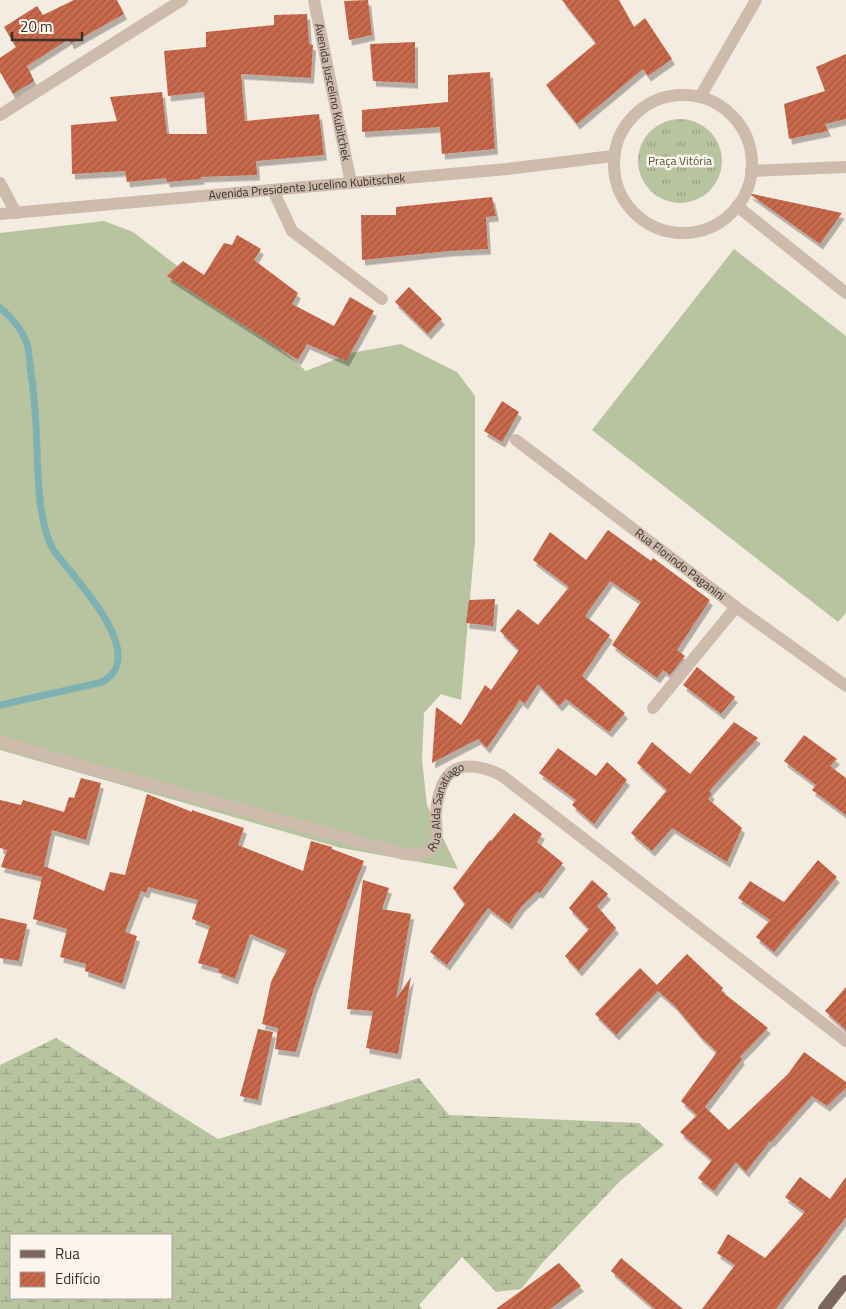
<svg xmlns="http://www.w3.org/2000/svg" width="846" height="1309" viewBox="0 0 846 1309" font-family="'Titillium Web',sans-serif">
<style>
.grass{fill:#b8c4a0}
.wetland{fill:url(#wetland-marsh);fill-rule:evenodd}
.park{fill:url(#park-tufts)}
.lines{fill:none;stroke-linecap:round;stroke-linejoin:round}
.stream{stroke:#7fb0b2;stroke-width:7}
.building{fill:url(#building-hatch);filter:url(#shadow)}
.minor{stroke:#cdbbac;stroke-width:12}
.major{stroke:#7d675c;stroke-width:12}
.labels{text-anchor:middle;stroke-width:5;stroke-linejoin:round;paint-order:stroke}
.street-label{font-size:12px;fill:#3b302b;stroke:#fbf5ee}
.park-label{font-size:12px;fill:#4a5a2e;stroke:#fbf5ee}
</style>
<defs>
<pattern id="wetland-marsh" width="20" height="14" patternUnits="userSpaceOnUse" patternTransform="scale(1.25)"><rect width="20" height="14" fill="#b8c4a0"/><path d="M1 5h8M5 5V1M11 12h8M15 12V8" fill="none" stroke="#97a083"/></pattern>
<pattern id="park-tufts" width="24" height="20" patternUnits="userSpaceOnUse" patternTransform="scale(1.25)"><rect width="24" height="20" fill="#b8c4a0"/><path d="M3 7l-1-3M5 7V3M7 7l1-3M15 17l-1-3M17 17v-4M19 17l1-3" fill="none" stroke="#97a083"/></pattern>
<pattern id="building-hatch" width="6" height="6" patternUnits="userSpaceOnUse" patternTransform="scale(1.25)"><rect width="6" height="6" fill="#c8694b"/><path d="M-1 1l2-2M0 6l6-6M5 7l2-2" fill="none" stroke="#a4573f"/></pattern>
<filter id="shadow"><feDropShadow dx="3" dy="5.5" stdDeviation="0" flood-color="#0004"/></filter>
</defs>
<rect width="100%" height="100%" fill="#f4ebe1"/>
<!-- grass -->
<path class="grass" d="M104,221L133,232L253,324L306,371L351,353L401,344L457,372L475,396V541L461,700L441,694L424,713L422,759L427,805L458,869L341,848L0,750V233Z
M734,249L846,336V613L838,622L592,430Z"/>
<!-- wetland -->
<path class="wetland" d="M56,1038L218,1139L419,1078L449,1115L639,1123L664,1145L620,1181L544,1261L521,1289L496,1292L462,1257L419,1305L422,1309H0V1065ZM11,1235H171V1298H11Z"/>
<!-- park -->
<path class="park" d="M638 161a42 42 0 1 1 84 0a42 42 0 1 1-84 0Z"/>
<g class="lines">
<!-- stream -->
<path class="stream" d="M0,308C13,319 23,330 28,347C30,368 34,390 35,411C39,451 34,517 54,551C73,576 127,632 117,665C115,673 109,677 103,682L0,705"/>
</g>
<!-- building -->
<path class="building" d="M74,0H117L124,14L71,44L69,39L27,66L34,81L13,94L0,72V58L16,47L4,27L37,6L43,15Z
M368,0L372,35L349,40L344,1Z
M562,0H619L634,27L645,18L672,59L648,76L643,69L577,124L546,85L596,43Z
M307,14L309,44L313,45L311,78L241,74L245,121L319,114L324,155L256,161L257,175L201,177L202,179L167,182L166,178L127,182L125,171L72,174L71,125L117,121L110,97L162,92L167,134H207L204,92L168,96L164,51L206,47V32L274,25V15Z
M415,42V83L373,81L370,44Z
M846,54V119L825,124L828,131L789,139L784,104L825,91L816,67Z
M490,72L495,149L442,154L440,127L362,132V110L448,102V75Z
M748,193L842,213L820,244Z
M492,197L496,216L486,217L488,249L449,251L362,260L361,215H396V207Z
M237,235L261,249L254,260L298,293L292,304L334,326L350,297L374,311L346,361L307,344L298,360L167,276L183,261L204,275L224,243L232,245Z
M409,287L442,319L428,334L395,302Z
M502,401L519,412L502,442L484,431Z
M608,530L651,561L653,558L710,600L677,650L685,656L670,675L663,670L657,678L612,645L641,602L610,581L585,616L610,635L582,676L625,713L609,732L566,699L559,706L538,684L525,704L520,700L487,748L478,739L432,763L436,707L461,725L485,685L491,690L519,650L500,631L518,609L538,625L569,587L533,560L550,532L586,560Z
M495,599L493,626L466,623L469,600Z
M697,667L735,697L721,714L683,685Z
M734,722L758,738L709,791L712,794L708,799L742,828L727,862L672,828L652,851L631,833L667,790L637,763L652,742L690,774Z
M804,735L837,759L830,766L846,778V815L812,790L816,785L784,761Z
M558,748L596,776L607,762L627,780L594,824L572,805L576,800L539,773Z
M81,778L101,783L86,840L52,830L44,866L104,891L110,872L125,875L147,794L192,812V810L244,828L238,845L303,871L311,841L332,847V849L364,861L314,988L296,1052L275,1049L278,1028L262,1024L271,982L287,950L250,934L235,979L218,972L219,969L198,963L210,926L192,919L198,900L148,887L146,893L141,891L125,932L137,936L122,984L85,971L86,964L60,957L67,929L33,919L44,868L42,877L1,867L7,850L0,848V800L21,805L23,800L64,812L69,797L74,798Z
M514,813L542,834L537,842L563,863L540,893L537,892L522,906L509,924L488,908L447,965L430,952L465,904L453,888L490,840L491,841Z
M818,860L837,877L774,952L756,937L770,920L738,898L750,881L784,902Z
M363,880L389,888L382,909L411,914L396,999L411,977L398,1054L366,1048L373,1011L347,1009Z
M592,880L608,894L597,906L616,928L579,971L565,956L589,929L569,908Z
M0,918L27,924L19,961L0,958Z
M687,954L723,988L721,991L768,1028L740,1057L742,1059L705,1107L729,1130L788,1074L804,1052L846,1082V1088L827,1106L812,1096L771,1142L770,1141L746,1172L736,1162L714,1191L698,1178L712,1160L680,1132L697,1115L681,1101L717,1052L701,1037L674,1005L658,991L616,1035L595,1014L640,968L657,985Z
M846,987V1030L825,1011Z
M258,1029L273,1032L258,1100L240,1096Z
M800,1177L830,1199L846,1177V1217L776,1309H702L735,1265L717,1253L728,1234L765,1258L805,1212L785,1197Z
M621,1258L683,1309H655L611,1271Z
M559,1263L581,1286L550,1309H496Z"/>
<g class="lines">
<!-- minor -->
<g class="minor">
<path id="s1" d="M314,0L351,183"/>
<circle cx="683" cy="164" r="69"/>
<path d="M700,97L756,0"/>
<path d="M0,115L182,0"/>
<path d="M751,171L846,167"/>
<path d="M0,183L16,213"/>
<path d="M273,190L292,231L382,299"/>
<path d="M737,206L846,293"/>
<path id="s2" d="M0,214L507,169L613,156"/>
<path id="s3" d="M516,440L736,607L846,686"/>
<path d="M653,708L736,607"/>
<path id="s4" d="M0,741L67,762L404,854C412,854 424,856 430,850C441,840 435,826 436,813C440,768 460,756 501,775L846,1041"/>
</g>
<!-- major -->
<path class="major" d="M824,1309L846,1281"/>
</g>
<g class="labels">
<!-- street labels -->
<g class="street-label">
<text dy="4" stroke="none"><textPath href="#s1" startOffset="94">Avenida Juscelino Kubitchek</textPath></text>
<text dy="4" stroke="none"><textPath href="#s2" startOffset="308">Avenida Presidente Jucelino Kubitschek</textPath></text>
<text dy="4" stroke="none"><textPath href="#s3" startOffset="206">Rua Florindo Paganini</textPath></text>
<text dy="4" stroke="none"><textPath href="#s4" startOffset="495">Rua Alda Sanatiago</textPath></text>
</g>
<!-- park labels -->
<g class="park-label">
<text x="680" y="165">Praça Vitória</text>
</g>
</g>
<!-- legend -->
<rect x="10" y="1234" width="162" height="65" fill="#fbf5ee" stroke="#aea6a0"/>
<rect x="20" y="1250" width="25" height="8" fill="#7d675c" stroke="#aea6a0"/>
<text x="55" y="1259" font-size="15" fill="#3b302b">Rua</text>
<rect x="20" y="1272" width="25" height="15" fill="url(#building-hatch)" stroke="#aea6a0"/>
<text x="55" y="1284" font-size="15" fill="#3b302b">Edifício</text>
<!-- scale -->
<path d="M12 32v8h70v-8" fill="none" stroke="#3b302b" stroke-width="2.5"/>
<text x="20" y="32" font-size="15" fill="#3b302b" stroke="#fbf5ee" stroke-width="4" paint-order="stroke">20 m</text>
</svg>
